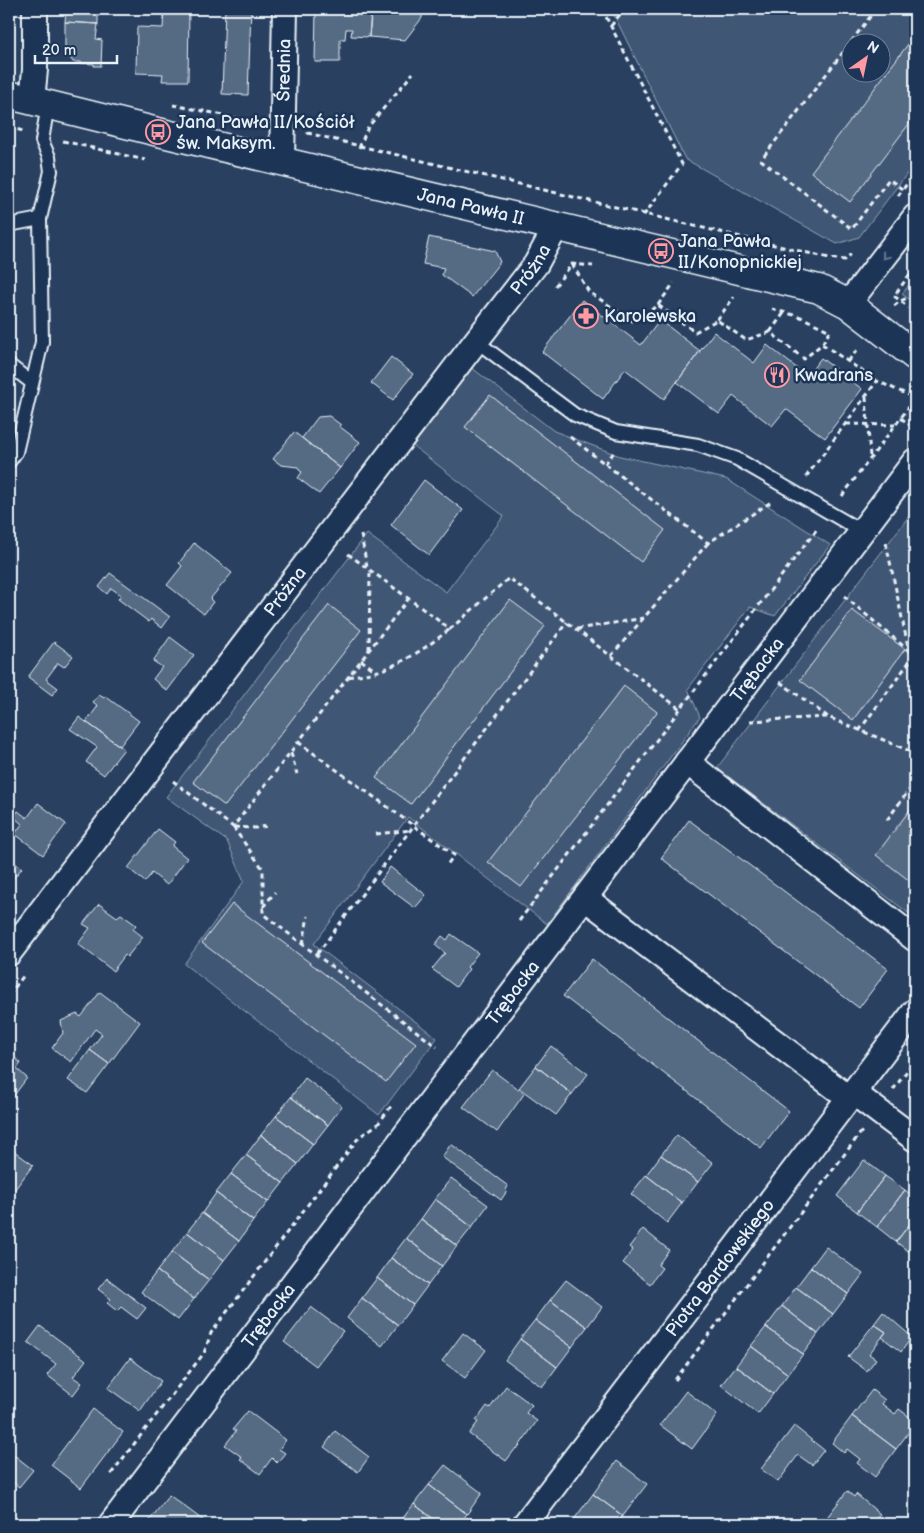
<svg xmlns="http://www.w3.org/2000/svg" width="924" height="1533" viewBox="0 0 924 1533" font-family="'Balsamiq Sans',sans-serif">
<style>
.green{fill:#415774;stroke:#94a4b6;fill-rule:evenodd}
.building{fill:#556a83;stroke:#e8f1f8}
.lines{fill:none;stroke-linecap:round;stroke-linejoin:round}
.service-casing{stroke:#e8f1f8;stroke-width:16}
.minor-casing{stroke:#e8f1f8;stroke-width:28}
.tertiary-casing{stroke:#e8f1f8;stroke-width:31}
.path{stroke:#e8f1f8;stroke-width:3;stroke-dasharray:5 4;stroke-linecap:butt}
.service{stroke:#1d3557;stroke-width:12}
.minor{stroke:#1d3557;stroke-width:24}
.tertiary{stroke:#1d3557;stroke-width:28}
.oneway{stroke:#64778f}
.labels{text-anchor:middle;stroke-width:5;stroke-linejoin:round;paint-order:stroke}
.street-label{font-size:18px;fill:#e8f1f8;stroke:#1d3557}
.poi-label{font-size:18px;fill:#e8f1f8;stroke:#1d3557;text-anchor:start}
</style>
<rect width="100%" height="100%" fill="#294061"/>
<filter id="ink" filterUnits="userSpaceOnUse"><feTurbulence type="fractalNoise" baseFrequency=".02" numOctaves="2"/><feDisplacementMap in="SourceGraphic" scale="10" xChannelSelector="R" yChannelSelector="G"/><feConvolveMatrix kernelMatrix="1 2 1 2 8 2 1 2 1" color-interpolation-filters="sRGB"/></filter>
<g filter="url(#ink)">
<!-- green -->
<path class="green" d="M611,9H915V163L859,237L837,244L685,159ZM852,42H882V72H852Z
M915,277V304L902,294Z
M472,368L554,431L620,456L726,479L830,545L775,616L750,607L688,689L700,717L547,924L408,817L314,944L437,1038L379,1115L184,964L244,881L227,841L166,797L367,534L446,592L504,516L413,446Z
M915,508V918L717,768Z"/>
<!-- building -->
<path class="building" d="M66,9H98V24L65,22Z
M107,9H119V11H108Z
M164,9H189L188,81H162L163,74L136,73L137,27L163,28Z
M225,9H251L248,95L222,94Z
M316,9L371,10L369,37L351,36L352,29H346L345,39H340V62H315Z
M372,9H421V15L422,14V18L405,40L369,37Z
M65,22L98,24L96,39L102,40L101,66H94V64L81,63V62H73L65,51Z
M915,35V116L850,202L811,172Z
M429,237L495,251L500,262L472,297L442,275L444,268L423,264Z
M582,300L641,345L660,320L700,351L664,399L625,369L603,399L542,352Z
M714,332L754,363L767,345L807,376L821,358L862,389L825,438L786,409L772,426L733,396L719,414L677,382Z
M391,357L413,374L393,400L371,383Z
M490,395L665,530L641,562L465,427Z
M329,416L341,425L339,426L360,442L340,468L302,438L318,417Z
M294,432L340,468L319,494L298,478L302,472L299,470L298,467L281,465L273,459Z
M424,480L463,510L429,555L391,525Z
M194,543L232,573L210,599L213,602L204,614L167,585L182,566L179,563Z
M110,573L170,617L162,628L151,619L149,622L118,599L121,595L111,588L107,594L99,587Z
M510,600L545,626L411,804L376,778Z
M329,605L361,630L225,806L193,782Z
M852,610L905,649L853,720L800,680Z
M170,637L194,655L167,691L153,679L162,667L153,661Z
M54,642L73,656L64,667L58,663L46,679L58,688L52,695L28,677Z
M624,686L657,712L521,887L488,862Z
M99,695L104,698L105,696L139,721L120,746L86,722L98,706L93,702Z
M79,717L124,749L104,775L86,762L97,747L70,729Z
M38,803L66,824L43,855L15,834L22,824L14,817L18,811L27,818Z
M915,803V885L876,855Z
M689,820L888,969L859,1008L661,858Z
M158,829L175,842L172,846L187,858L167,885L152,873L145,882L128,868Z
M9,859L22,868L9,884Z
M390,867L426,895L415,908L380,882Z
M99,904L117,917L121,914L136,925L133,929L143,937L127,957L125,955L113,971L78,944L90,928L83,924Z
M232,904L416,1043L386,1082L202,943Z
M451,934L478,953L467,967L469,969L456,987L432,969L445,953L435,945L442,936L447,940Z
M592,959L789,1111L761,1148L563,996Z
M100,992L140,1022L109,1064L90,1050L102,1034L95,1029L71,1062L52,1048L63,1033L61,1021L77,1014L81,1017Z
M551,1046L588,1074L572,1094L536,1066Z
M90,1050L109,1064L87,1093L68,1080Z
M9,1053L21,1063L17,1069L27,1078L9,1102Z
M536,1066L572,1094L556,1115L519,1088Z
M492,1070L524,1094L497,1132L463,1107Z
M305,1078L342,1106L328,1125L291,1097Z
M291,1097L328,1125L313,1144L276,1116Z
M276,1116L313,1144L298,1164L261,1135Z
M261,1135L298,1164L283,1183L246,1155Z
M677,1135L713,1163L698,1182L661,1155Z
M451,1144L508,1186L506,1190L507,1191L501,1200L442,1157Z
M10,1148L33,1165L9,1197V1172L13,1167L9,1164V1150Z
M246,1155L283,1183L268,1202L231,1174Z
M661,1155L698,1182L682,1203L646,1175Z
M864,1160L885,1176L857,1212L837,1196Z
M231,1174L268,1202L253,1221L216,1193Z
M646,1175L682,1203L667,1223L631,1194Z
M885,1176L905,1190L877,1227L857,1212Z
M451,1178L488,1205L472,1227L435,1199Z
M905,1190L915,1198V1217L896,1242L877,1227Z
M216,1193L253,1221L239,1241L202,1213Z
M435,1199L472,1227L457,1246L421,1219Z
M202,1213L239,1241L224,1260L187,1232Z
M915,1217V1256L896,1242Z
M421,1219L457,1246L442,1266L406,1238Z
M643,1229L669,1250L658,1265L662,1268L650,1284L623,1263L633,1250L629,1247Z
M187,1232L224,1260L209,1280L172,1252Z
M406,1238L442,1266L428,1285L391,1258Z
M826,1247L863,1274L848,1294L811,1267Z
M172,1252L209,1280L194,1299L157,1271Z
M391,1258L428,1285L413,1305L377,1278Z
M811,1267L848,1294L833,1314L796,1287Z
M157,1271L194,1299L178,1320L141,1292Z
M107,1278L146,1308L137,1319L121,1307L117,1311L107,1303L111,1299L98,1289Z
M377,1278L413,1305L398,1325L362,1298Z
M566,1280L602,1307L587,1327L550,1300Z
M796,1287L833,1314L818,1334L782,1306Z
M362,1298L398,1325L382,1346L347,1318Z
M550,1300L587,1327L572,1347L535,1320Z
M782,1306L818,1334L803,1354L766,1327Z
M311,1307L343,1331L316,1366L284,1342Z
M883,1312L912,1337L901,1352L882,1337L886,1332L874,1324Z
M535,1320L572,1347L557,1367L520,1339Z
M874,1324L886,1332L869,1354L876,1359L867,1371L848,1357Z
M40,1326L86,1360L73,1377L82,1383L73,1395L47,1375L56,1364L28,1342Z
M766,1327L803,1354L788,1374L751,1346Z
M463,1333L486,1350L465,1378L442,1361Z
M520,1339L557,1367L542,1387L505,1360Z
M751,1346L788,1374L773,1394L736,1366Z
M130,1358L161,1381L140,1411L108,1388Z
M736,1366L773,1394L758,1414L721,1385Z
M915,1383V1396L909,1391Z
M506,1386L532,1405L526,1413L537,1421L517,1449L516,1448L506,1461L469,1434L478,1422L476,1421L487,1406L490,1408Z
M872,1390L885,1400L882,1404L895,1414L899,1409L915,1421V1424L896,1449L852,1416Z
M686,1391L717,1415L692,1449L660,1425Z
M93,1409L123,1432L81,1488L51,1465Z
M248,1411L286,1440L279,1449L285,1453L277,1463L272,1458L260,1474L240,1459L242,1457L225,1445L236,1431L233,1429Z
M852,1416L896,1449L875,1477L857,1463L860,1459L847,1449L844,1453L832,1443Z
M794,1426L824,1450L812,1465L798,1455L778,1482L761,1469Z
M335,1431L369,1457L358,1472L324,1447Z
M9,1451L33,1470L19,1487L9,1479Z
M617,1461L647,1484L623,1516L593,1494Z
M445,1465L482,1493L467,1514L429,1485Z
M429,1485L467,1514L459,1524H440L414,1504Z
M847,1491L854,1497L856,1494L880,1514L872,1524H830L825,1520Z
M593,1494L623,1516L616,1524H583L575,1518Z
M169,1495L208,1524H147Z
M414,1504L440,1524L399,1523Z"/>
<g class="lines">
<defs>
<path id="service" d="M9,225L40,219
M476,341L575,415L616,432L698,445L737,459L863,532
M9,365L32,383
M9,462L16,452L42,342L40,219L51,171L49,157L42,141L48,104"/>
<g id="minor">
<path d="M32,100L35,70V9"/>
<path id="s1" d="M282,161L285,9"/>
<path d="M848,304L915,217"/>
<path d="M687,762L915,939"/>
<path d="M585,898L849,1098"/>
<path id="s2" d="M9,953L476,341L536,264L556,227"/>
<path d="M854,1093L915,1139"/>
<path id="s3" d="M111,1524L915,461"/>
<path id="s4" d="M525,1524L915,1011"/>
</g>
<g id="tertiary">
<path id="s5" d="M9,95L158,132L819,289L848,304L915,356"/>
</g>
</defs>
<!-- service casing -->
<use href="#service" class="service-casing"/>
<!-- minor casing -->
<use href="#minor" class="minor-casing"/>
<!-- tertiary casing -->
<use href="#tertiary" class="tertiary-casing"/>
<!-- path -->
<path class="path" d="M602,9L682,164L644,215
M876,9L761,160L852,229L889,179L902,189
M611,26L624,9
M173,105L258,122
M9,127L23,131
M308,132V133L360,146L829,258L845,260L851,254
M63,141L145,160
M359,148L368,127L413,73
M898,196L915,173
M572,264L589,292L634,322L658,305L695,332L717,320L746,340L770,332L804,359L822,344L877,381L915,398
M915,267L894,296L915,312
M555,286L572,264L593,266
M658,305L674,283
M894,306L900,301L915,295
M772,309L801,317L830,331L822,344
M717,320L734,297
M770,332L784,313
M848,361L859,348
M866,397L870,457
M901,418L915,429
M846,424L895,425
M570,437L708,543L771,502
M605,464L614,452
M806,477L877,381
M842,496L915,399
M361,535L367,567
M886,543L909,651
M348,554L450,629L509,578L680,709
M844,596L915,656
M577,629L644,618
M369,650L370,571
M611,656L708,543
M361,660L376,671
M348,677C357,675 366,674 375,672C403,664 427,647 450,629
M780,682L828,717
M750,721L828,717L915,753
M859,731L915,654
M298,742L454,855L447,865
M291,753L297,774
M173,781L233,827L409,598
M887,820L915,782
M233,827L263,869V914L437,1047
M234,827L255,828L268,826
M376,834L411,830
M263,907L275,892
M519,921L817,529
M303,944L308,916
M317,954L567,622
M9,995L25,974
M893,1090L915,1060
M675,1380L862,1131
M111,1474L204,1353L211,1333L359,1137L378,1124L392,1105"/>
<!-- service -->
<use href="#service" class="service"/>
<!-- minor -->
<use href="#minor" class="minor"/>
<!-- tertiary -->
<use href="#tertiary" class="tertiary"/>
</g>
<!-- one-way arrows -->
<defs><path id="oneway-chevron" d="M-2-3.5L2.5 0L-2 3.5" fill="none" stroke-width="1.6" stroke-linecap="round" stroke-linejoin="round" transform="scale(1.25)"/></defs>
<use class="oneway" href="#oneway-chevron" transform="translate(885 256) rotate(128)"/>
</g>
<!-- icons -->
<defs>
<symbol id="bus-ring" viewBox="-11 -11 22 22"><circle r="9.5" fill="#1d3557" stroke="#ff9aa2" stroke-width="1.5"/><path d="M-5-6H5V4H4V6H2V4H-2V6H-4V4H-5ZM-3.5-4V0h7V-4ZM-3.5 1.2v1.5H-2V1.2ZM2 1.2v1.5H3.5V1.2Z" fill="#ff9aa2"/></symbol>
<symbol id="pharmacy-ring" viewBox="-11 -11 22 22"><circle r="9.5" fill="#1d3557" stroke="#ff9aa2" stroke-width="1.5"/><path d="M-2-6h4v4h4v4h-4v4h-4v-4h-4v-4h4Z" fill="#ff9aa2"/></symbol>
<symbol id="restaurant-ring" viewBox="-11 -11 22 22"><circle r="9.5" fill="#1d3557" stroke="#ff9aa2" stroke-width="1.5"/><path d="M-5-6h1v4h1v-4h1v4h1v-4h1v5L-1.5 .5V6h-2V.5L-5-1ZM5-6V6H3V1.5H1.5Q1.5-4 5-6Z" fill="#ff9aa2"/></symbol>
</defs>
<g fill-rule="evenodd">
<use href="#bus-ring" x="144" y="118" width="28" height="28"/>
<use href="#bus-ring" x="647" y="237" width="28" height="28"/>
<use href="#pharmacy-ring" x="572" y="302" width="28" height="28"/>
<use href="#restaurant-ring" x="763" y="361" width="28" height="28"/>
</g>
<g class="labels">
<!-- street labels -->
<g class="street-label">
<text dy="6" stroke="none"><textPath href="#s1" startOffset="91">Średnia</textPath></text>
<text dy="6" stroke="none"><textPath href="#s5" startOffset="475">Jana Pawła II</textPath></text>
<text dy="6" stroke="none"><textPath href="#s2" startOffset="860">Próżna</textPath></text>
<text dy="6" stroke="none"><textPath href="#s2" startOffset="455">Próżna</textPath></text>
<text dy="6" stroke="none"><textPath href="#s3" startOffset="1071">Trębacka</textPath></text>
<text dy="6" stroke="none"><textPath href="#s3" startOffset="666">Trębacka</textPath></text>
<text dy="6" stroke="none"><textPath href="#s4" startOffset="322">Piotra Bardowskiego</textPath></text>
<text dy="6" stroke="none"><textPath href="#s3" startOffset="261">Trębacka</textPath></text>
</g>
<!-- poi labels -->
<g class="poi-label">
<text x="176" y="128">Jana Pawła II/Kościół<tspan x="176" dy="21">św. Maksym.</tspan></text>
<text x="678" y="247">Jana Pawła<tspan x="678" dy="21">II/Konopnickiej</tspan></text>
<text x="604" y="322">Karolewska</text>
<text x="794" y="381">Kwadrans</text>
</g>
</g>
<!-- margin -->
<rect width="924" height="1533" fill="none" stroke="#1d3557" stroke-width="30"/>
<rect x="15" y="15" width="894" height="1503" fill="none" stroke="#e8f1f8" stroke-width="2" filter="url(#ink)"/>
<!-- north arrow -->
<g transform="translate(866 58) rotate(33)"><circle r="24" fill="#1d3557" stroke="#6e8097"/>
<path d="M0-4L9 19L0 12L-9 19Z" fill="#ff9aa2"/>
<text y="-8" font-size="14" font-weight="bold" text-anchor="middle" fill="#e8f1f8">N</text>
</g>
<!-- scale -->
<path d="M35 55v8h82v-8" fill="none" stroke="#e8f1f8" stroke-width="2.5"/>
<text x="42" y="55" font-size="15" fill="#e8f1f8" stroke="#1d3557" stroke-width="4" paint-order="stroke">20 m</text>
</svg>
